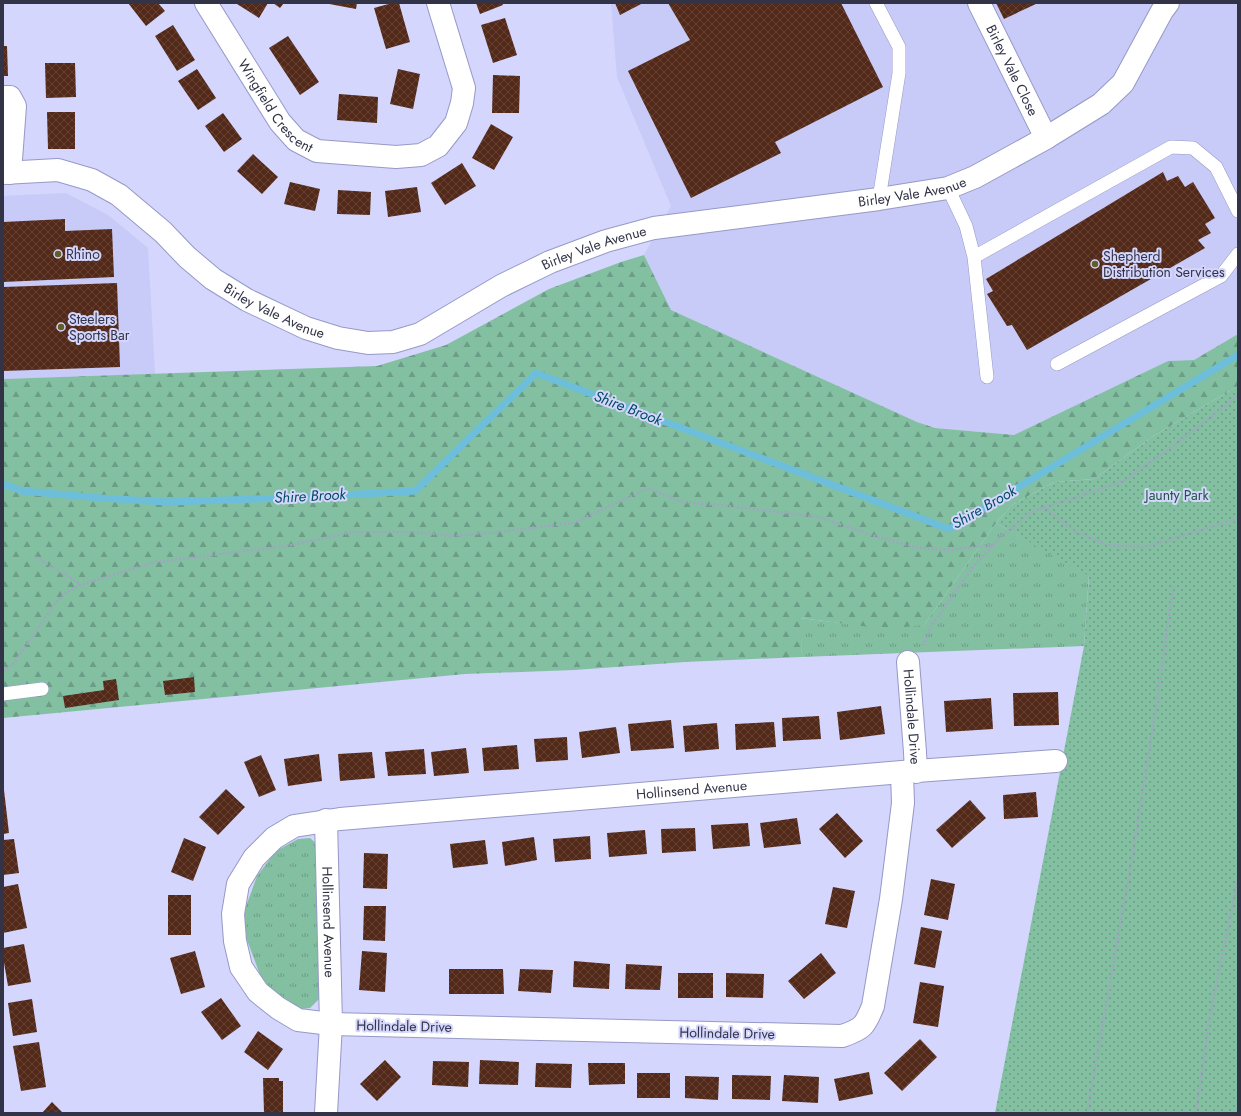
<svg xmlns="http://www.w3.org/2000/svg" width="1241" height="1116" viewBox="0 0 1241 1116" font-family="Jost,sans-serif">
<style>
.built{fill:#c8caf7}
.grass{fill:url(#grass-tufts)}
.forest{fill:url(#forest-firs)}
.park{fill:url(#park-dots)}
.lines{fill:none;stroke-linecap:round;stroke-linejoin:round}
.stream{stroke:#6cbedb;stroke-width:7}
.building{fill:url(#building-cross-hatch)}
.service-casing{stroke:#9699c6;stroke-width:14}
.minor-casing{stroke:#9699c6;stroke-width:24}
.path{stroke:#a1a3c3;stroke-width:2.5;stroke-dasharray:2 2;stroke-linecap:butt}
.service{stroke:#fff;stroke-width:13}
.minor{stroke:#fff;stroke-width:22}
.poi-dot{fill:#635d29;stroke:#d4d6fd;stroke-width:1.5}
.labels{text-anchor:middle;stroke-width:4;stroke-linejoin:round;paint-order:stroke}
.street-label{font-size:14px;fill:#323346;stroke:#d4d6fd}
.poi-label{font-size:14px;fill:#323346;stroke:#d4d6fd;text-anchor:start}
.park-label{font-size:14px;fill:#205840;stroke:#d4d6fd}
.water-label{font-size:15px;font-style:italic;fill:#004c60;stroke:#d4d6fd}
</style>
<defs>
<pattern id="grass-tufts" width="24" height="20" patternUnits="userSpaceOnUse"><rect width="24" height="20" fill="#83c0a2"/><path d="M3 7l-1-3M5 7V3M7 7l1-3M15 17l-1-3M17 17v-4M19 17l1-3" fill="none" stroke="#6c9d86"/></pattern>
<pattern id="forest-firs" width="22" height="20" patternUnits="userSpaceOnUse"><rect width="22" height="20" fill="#83c0a2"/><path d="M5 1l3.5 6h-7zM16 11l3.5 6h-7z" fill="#6c9d86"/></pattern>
<pattern id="park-dots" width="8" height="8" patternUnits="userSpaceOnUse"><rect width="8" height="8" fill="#83c0a2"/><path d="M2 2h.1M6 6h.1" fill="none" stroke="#6c9d86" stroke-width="1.8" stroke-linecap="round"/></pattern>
<pattern id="building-cross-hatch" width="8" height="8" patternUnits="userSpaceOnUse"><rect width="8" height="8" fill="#532a19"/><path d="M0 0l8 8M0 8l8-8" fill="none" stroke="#644133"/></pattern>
</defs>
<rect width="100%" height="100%" fill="#d4d6fd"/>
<!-- built -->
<path class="built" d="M611,3H1238V334L1194,360L1168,361L1014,435L935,428L917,422L671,310L644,255L671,206L617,77Z
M66,193L108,215L148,248L155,374L3,379V196Z"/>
<!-- grass -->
<path class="grass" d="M996,523L1089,575L1084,646L802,657L800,618L841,623L924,625Z
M310,838L317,844L320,998L310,1008L301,1009L280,998L262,980L244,932L245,909L257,876L276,851L298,839Z"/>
<!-- forest -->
<path class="forest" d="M644,255L671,310L917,422L935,428L1014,435L1168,361L1194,360L1238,334V386L1155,435L1094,479L1054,482L1012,505L996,523L924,625L885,629L801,618L802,657L685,662L574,670L465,674L3,718V379L377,366L446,345L549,289L621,262Z"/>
<!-- park -->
<path class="park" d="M1238,386V1113H995L1084,646L1089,576L996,523L1012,505L1054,482L1094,479L1155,435Z"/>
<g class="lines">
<!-- stream -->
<path class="stream" d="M3,484L22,491L101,498L167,502L286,498L415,491L536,373L949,529L1238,355"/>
</g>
<!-- building -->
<path class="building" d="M128,3H158L165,11L146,26Z
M238,3H268L259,18L237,4Z
M273,3H284L280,8Z
M324,3H357L356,9Z
M392,3H399L410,42L386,49L374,8Z
M476,3H502L503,5L480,14Z
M615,3H643L620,15Z
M668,3H841L883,87L775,142L781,153L691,198L628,71L690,40Z
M996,3H1038L1004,19Z
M505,18L517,55L493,63L481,25Z
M173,25L195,60L177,71L155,36Z
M288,36L319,82L300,95L269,48Z
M3,46H7L8,76H3Z
M45,63H75L76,97L46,98Z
M197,69L216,98L198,110L178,81Z
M398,69L420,74L413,109L390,104Z
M493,75L520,76L519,113H492Z
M339,94L378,97L377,123L337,120Z
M47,112H75V149H48Z
M223,113L242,139L224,152L205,126Z
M491,124L513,137L494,170L472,158Z
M253,154L278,177L262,194L237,171Z
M462,163L476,186L445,205L431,183Z
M1163,172L1167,181L1178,176L1185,187L1193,182L1215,218L1205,224L1211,233L1198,240L1205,248L1027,350L1012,325L1007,326L987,294L993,291L986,279Z
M290,182L320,189L315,211L284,204Z
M417,187L421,212L388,217L385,191Z
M338,190L371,192L370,215L337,214Z
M65,219V231L112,229L114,277L3,282V222Z
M117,283L120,367L3,371V287Z
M194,677L195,692L165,695L163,681Z
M116,679L119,700L65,708L63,696L104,690L103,681Z
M1058,692L1059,725L1014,726L1013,693Z
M991,698L993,729L946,732L944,701Z
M881,706L885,734L840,740L837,712Z
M819,716L821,739L783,741L782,718Z
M671,720L674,748L631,751L628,724Z
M774,722L776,747L736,750L735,724Z
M717,723L719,749L685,752L683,726Z
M616,727L620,753L582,758L579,732Z
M567,737L568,760L536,762L534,739Z
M517,745L519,769L484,771L482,748Z
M466,748L469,773L434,776L431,752Z
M424,749L426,774L388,776L385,752Z
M372,752L375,778L340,781L338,754Z
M319,754L322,781L288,786L284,759Z
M261,755L276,790L259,797L244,762Z
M226,789L245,807L218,835L199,817Z
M3,790H4L9,833L3,834Z
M1036,792L1038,817L1004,819L1003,795Z
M970,800L986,818L952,848L936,830Z
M837,813L863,841L845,858L819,829Z
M797,818L801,844L764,848L760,823Z
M748,823L750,846L713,849L711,825Z
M695,828L696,851L662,853L661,829Z
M645,830L647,854L609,857L607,833Z
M590,836L591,859L555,862L553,839Z
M534,837L537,860L505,866L502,842Z
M184,838L206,847L193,881L171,872Z
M14,839L19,873L3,875V840Z
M485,840L488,864L453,868L450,844Z
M364,853L388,854L387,889L363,888Z
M931,879L955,884L948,920L924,915Z
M18,884L27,928L3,933V887Z
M833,887L855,891L847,928L825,924Z
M168,895H191V935H168Z
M364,906H386L385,941L363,940Z
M921,927L942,931L935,968L914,964Z
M24,944L31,982L8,986L3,957V948Z
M195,951L205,987L181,994L170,958Z
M362,951L387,953L385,992L359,990Z
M821,953L836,973L804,999L788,981Z
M574,961L610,964L609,989L573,987Z
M626,964L662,966L660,990L625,989Z
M449,969H503L504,994H449Z
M520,969L553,970L551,993L518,991Z
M678,973H713V998H678Z
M726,973L764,974L763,998L726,997Z
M920,982L944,986L938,1027L913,1023Z
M221,998L241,1026L222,1040L201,1012Z
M32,999L37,1032L13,1036L8,1003Z
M258,1031L283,1049L268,1070L244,1052Z
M920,1039L937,1057L902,1091L884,1073Z
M39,1042L46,1087L21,1091L13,1046Z
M385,1060L401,1077L377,1101L360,1084Z
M480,1060L519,1062L518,1085L479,1084Z
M433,1061L469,1062L468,1087L432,1085Z
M536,1063L572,1064L571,1088L535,1087Z
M588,1063H625V1084L589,1085Z
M869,1072L873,1094L839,1101L834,1079Z
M637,1073H670V1098H637Z
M732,1075L771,1076L770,1100L732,1099Z
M784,1075L819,1077L818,1103L782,1101Z
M685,1076L719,1077L718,1100L685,1098Z
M263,1078H279V1081H283V1113H264Z
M52,1102L63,1113H42Z"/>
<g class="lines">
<defs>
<path id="service" d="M876,3L899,47V73L879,199
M948,188L966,226L974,257L987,377
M974,257L1171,147L1193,148L1216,167L1238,211
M1057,364L1221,276L1238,254
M3,694L42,689"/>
<g id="minor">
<path id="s1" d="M206,3L280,122L296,140L317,151L396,157L421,155L438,146L456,123L462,103L464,88L438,3"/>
<path id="s2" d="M979,3L1046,138"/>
<path d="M3,97H10L15,106L10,173"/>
<path id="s3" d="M3,173L58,170L92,180L119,195L163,232L187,257L213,279L247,300L306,328L338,338L368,343L393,342L420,334L501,286L550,262L606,241L654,228L879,199L948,188L975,177L1046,138L1101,104L1123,83L1162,11L1168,3"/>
<path id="s4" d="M908,662L915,752L916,772"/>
<path id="s5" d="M902,772L903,803L891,899L873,1006C865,1026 863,1029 842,1036L331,1024L298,1020L278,1008L258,992L241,967L235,941L233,914L238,884L254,858L274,838L294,826L340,819L902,772L1056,761"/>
<path id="s6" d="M326,820L331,1024L326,1113"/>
</g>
</defs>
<!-- service casing -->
<use href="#service" class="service-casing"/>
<!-- minor casing -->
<use href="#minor" class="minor-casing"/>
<!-- path -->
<path class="path" d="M1044,507L1074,531L1108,545L1144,547L1238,519
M36,557L80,584
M923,646L930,628L972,568L1001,536L1015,526L1028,514L1044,507L1081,496L1125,480L1173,446L1238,396
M3,671L14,663L56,602L68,591L80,585L155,562L287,546L353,532H417L451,536L497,532L573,523L648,488L682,502L720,505L818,517L881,538L919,548L946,550L993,545
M1087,1113L1130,870L1157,702L1173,587
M1196,1113L1210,1016L1238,879"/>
<!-- service -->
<use href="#service" class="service"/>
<!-- minor -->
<use href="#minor" class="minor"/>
</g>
<!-- markers -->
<g class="poi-dot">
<circle cx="58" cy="254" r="4"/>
<circle cx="1095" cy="264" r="4"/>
<circle cx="61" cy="327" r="4"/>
</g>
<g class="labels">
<!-- street labels -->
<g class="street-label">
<text dy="5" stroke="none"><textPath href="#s2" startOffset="75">Birley Vale Close</textPath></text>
<text dy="5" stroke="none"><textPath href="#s1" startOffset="125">Wingfield Crescent</textPath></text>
<text dy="5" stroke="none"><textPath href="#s3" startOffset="989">Birley Vale Avenue</textPath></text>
<text dy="5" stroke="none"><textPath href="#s3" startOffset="665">Birley Vale Avenue</textPath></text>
<text dy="5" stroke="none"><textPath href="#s3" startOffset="317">Birley Vale Avenue</textPath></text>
<text dy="5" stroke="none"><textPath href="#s4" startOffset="55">Hollindale Drive</textPath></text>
<text dy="5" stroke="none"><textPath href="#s5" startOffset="1471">Hollinsend Avenue</textPath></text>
<text dy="5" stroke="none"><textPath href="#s6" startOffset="102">Hollinsend Avenue</textPath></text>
<text transform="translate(404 1026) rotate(1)" y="5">Hollindale Drive</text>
<text transform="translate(727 1033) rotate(1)" y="5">Hollindale Drive</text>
</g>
<!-- poi labels -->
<g class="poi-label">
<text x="66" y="259">Rhino</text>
<text x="1103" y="261">Shepherd<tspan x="1103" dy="16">Distribution Services</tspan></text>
<text x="69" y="324">Steelers<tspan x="69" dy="16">Sports Bar</tspan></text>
</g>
<!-- park labels -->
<g class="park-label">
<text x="1177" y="500">Jaunty Park</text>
</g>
<!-- water labels -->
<g class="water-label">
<text transform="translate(628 408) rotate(21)" y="5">Shire Brook</text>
<text transform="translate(310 496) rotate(-3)" y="5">Shire Brook</text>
<text transform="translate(984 507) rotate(-30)" y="5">Shire Brook</text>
</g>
</g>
<!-- border -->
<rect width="1241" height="1116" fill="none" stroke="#323346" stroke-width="8"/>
</svg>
